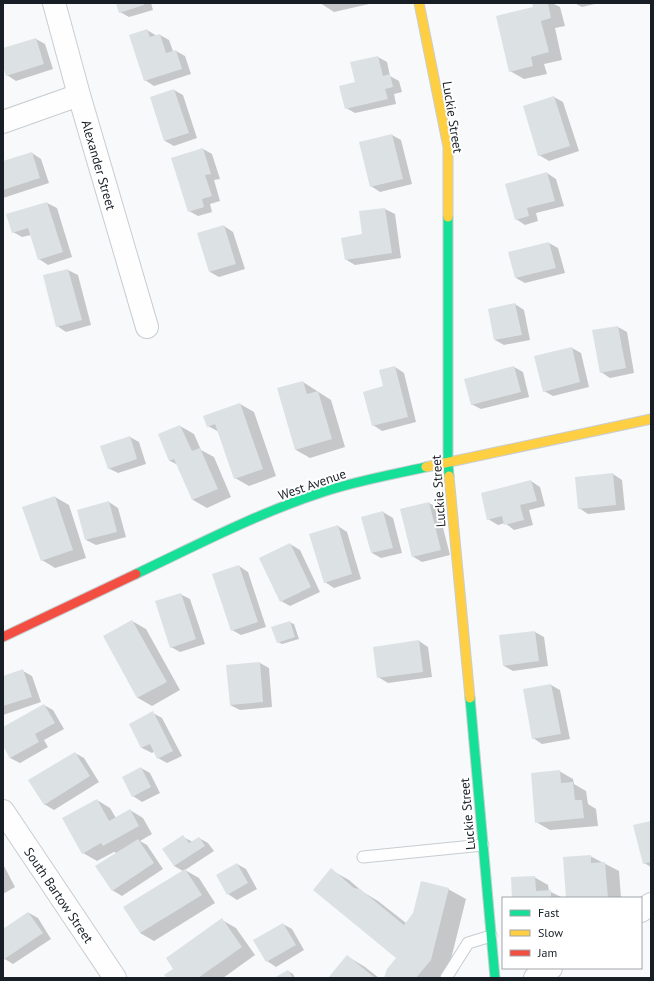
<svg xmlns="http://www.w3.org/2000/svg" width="654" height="981" viewBox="0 0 654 981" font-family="'PT Sans',sans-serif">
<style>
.shadow{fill:#0003}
.building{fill:#dce1e4}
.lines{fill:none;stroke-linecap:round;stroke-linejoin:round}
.lane-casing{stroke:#c8cdd1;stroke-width:13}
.street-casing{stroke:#c8cdd1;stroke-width:24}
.fast-casing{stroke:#c8cdd1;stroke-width:11}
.slow-casing{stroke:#c8cdd1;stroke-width:11}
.jam-casing{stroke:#c8cdd1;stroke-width:11}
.lane{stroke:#fefefe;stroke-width:11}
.street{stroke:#fefefe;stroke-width:22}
.fast{stroke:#16e098;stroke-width:9}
.slow{stroke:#ffcf43;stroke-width:9}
.jam{stroke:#f24e42;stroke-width:9}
.labels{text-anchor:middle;stroke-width:4;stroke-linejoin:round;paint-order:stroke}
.street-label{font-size:13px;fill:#171e25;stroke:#fff}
</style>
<rect width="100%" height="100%" fill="#f7f9fb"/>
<!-- shadow -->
<path class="shadow" d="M117,3H151L153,10L129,17L120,12Z
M320,3H369V4L334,12Z
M533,3H552L560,7L565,26L555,28L562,60L544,64L547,74L524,79L510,71L534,8Z
M574,3H599L582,7Z
M147,30L157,36L160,35L169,40L173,51H176L185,56L191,74L154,86L145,80Z
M36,39L45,44L53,69L16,81L7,75L3,63V49Z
M378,57L387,62L390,76L399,81L402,92L394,94L396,104L355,113L346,108L357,82Z
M174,90L183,95L197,138L174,146L165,141Z
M554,97L563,102L579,151L549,161L539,155Z
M392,135L401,140L412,184L380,192L371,186Z
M203,149L212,154L220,179L214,180L220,201L210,204L212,212L198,216L189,211Z
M32,153L41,159L49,183L3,198V162Z
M547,173L556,179L564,206L536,213L538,221L525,225L516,219Z
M47,203L57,208L72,257L48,265L39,259L31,235L22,237L13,232L8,215Z
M385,209L395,214L401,258L355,265L345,259L363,235L360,212Z
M224,226L233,232L245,269L219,277L210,272Z
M549,243L558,248L565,273L525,283L516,278Z
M68,270L78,275L91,325L66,332L57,326L44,276Z
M515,304L524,310L530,340L504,345L495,340Z
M618,327L627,332L634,373L610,378L601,372Z
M572,348L581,353L589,387L553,396L544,391Z
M395,367L404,373L416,422L382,431L373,425L385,387Z
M514,367L523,372L529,397L481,409L471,404Z
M303,382L331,400L345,447L310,458L296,450Z
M240,404L254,412L276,476L249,486L235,478L219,432L208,426Z
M180,426L194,434L201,450L214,457L231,497L207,508L193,500L178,465L170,461L159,435Z
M130,437L139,442L146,464L118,473L108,468Z
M613,474L622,480L625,510L588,514L579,508Z
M531,481L540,487L545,506L529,510L533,525L514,530L505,523L498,525L488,519Z
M55,497L69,505L86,558L55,568L42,560Z
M109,502L118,508L126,537L96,545L86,540Z
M429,503L438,508L450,555L422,562L412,556L401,509Z
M383,512L393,518L402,553L381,558L372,553Z
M338,526L347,532L361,579L334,588L325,582Z
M290,544L300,550L320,592L290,606L281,601Z
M239,566L248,572L266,627L241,635L232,630Z
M180,594L190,599L205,644L180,652L171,647Z
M132,621L146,629L180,690L152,706L138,698L104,636Z
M289,622L294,624L299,639L282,644L278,642Z
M535,632L544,637L548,666L513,671L504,666L500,636Z
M419,641L428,647L432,677L388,683L378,677Z
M260,663L269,668L272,707L240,710L230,705Z
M23,671L32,676L41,702L3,715V677Z
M551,685L560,690L570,739L542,744L533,738Z
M44,705L53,710L64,729L44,740L48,747L20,763L10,758L3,744V728Z
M153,713L162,718L182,756L167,763L158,758L155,751L152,753L142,748L130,724Z
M75,753L84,758L99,782L54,810L44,804Z
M141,768L150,773L160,793L142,802L133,796Z
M559,771L573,779L574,784L586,791L588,804L596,809L598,826L550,830L536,822Z
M97,800L110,808L116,818L130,810L143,818L152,834L140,841L147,845L163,869L122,896L112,890L117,853L114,852L97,861L83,853Z
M651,822V867L644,863Z
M183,837L193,842L199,838L208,843L214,851L185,870L199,878L215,903L154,941L140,933L183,871L174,866Z
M590,856L619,871L621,898H567Z
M3,864L15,887L3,894Z
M237,864L246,869L257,889L237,900L228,894Z
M331,870L349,880L363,892L378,901L406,923L448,889L466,899L448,971L442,978H385L397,957Z
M534,877L548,885L549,891L563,898H513Z
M29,913L38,918L51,939L13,964L3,958V930Z
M222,920L236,928L255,955L223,978H168Z
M283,924L292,929L304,950L276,967L267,961Z
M347,956L365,967L379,978H329Z
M288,971L293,974L295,978H276Z"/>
<!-- building -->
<path class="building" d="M116,3H144V5L119,13Z
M532,3H548L551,18L541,21L549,52L531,57L533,66L509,72L496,16L533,7Z
M147,29L150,37L160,34L166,53L176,50L182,69L144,81L129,35Z
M36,38L44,64L6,76L3,66V48Z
M378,56L383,76L390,74L393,87L385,89L388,99L345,109L339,86L355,82L350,62Z
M174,89L189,133L164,141L150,97Z
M554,96L570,146L538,156L523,106Z
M392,134L403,179L370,187L359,142Z
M203,148L211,174L205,175L212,196L202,199L204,207L188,212L171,158Z
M32,152L40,178L3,190V161Z
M547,172L555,201L527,208L529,216L515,220L505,184Z
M47,202L63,252L38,260L28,228L12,233L6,214Z
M385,208L392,253L345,260L341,238L362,234L359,211Z
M224,225L236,264L209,272L197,233Z
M549,242L556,268L515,278L508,252Z
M68,269L82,320L56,327L43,275Z
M515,303L522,335L494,340L488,309Z
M618,326L626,368L600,373L592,330Z
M572,347L580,382L543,392L534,356Z
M395,366L408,417L372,426L363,392L383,386L379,370Z
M514,366L521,392L471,405L464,379Z
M303,381L307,394L318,391L332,439L295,450L277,388Z
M240,403L263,469L234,479L215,424L207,427L203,416Z
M180,425L192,451L200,448L218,489L192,500L174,459L169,461L158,434Z
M130,436L137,459L108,469L100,446Z
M613,473L616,505L578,509L575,477Z
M531,480L537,501L520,505L524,520L504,525L502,516L487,520L481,493Z
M55,496L73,550L41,561L22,507Z
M109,501L117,532L85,540L77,510Z
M429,502L441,550L412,557L400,509Z
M383,511L393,548L371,553L361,517Z
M338,525L352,574L324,583L309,534Z
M290,543L311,587L280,602L259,558Z
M239,565L258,622L231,631L212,574Z
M181,593L196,639L170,648L155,601Z
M132,620L167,682L137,698L103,636Z
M290,621L295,637L277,643L271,627Z
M535,631L539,661L503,666L499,635Z
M419,640L423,672L377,678L373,647Z
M260,662L263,702L230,705L226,665Z
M23,669L32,697L3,706V676Z
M551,684L561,734L532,739L523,689Z
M44,704L55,723L35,734L39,742L10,758L3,746V727Z
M153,711L173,751L157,759L150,744L141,748L129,724Z
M75,752L90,776L44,805L28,780Z
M141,767L151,787L132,797L122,777Z
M560,770L561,783L573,782L575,800H582L584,818L535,823L531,773Z
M97,799L109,821L130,809L139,826L103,846L101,843L82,854L62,818Z
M651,821V862L643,864L633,825Z
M183,835L189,843L199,837L205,846L174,866L162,849Z
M138,839L154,863L112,891L95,866Z
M591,855V863L605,862L608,898H566L563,857Z
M237,863L248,883L227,895L216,875Z
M331,868L354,888L360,889L404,925L413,913L421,881L449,888L431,960L416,978H384L387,969L396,958L313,890Z
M185,869L202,895L140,933L123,907Z
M535,876L536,891L551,890V898H512L511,877Z
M28,912L43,933L3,960V929Z
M222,918L242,947L198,978H167L164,975L173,969L166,958Z
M283,923L296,945L266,962L253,940Z
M347,955L375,978H328Z
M288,970L293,978H274Z"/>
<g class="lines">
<defs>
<path id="lane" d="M363,857L483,845
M446,978L468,943L491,936"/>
<path id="street" d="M54,3L79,95L147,327
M3,122L79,95
M3,811L115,978
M641,911L651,904
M535,978L551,968"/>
<path id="fast" d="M448,217V462L449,476
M136,574C197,545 258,513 323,492C356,481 391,475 426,467
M470,698L495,978"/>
<path id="slow" d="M419,3L448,147V217
M426,467L651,419
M449,476L470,698"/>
<path id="jam" d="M3,637L136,574"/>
</defs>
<!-- lane casing -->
<use href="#lane" class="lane-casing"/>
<!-- street casing -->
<use href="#street" class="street-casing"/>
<!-- fast casing -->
<use href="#fast" class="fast-casing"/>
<!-- slow casing -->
<use href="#slow" class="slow-casing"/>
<!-- jam casing -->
<use href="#jam" class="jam-casing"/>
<!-- lane -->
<use href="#lane" class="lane"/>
<!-- street -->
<use href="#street" class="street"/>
<!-- fast -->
<use href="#fast" class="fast"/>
<!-- slow -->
<use href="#slow" class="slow"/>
<!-- jam -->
<use href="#jam" class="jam"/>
</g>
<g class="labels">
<!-- street labels -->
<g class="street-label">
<text transform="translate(453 117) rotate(81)" y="5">Luckie Street</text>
<text transform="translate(99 165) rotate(74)" y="5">Alexander Street</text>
<text transform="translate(312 484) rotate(-19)" y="5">West Avenue</text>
<text transform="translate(438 491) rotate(-94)" y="5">Luckie Street</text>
<text transform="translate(467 814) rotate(-95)" y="5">Luckie Street</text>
<text transform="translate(59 895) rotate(56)" y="5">South Bartow Street</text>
</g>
</g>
<!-- border -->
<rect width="654" height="981" fill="none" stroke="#171e25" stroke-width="8"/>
<!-- legend -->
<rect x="502" y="897" width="140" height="72" fill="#ffffff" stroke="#a2a5a8"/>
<rect x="510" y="910" width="20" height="6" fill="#16e098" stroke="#a2a5a8"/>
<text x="538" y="917" font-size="12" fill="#171e25">Fast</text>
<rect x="510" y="930" width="20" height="6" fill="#ffcf43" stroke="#a2a5a8"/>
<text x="538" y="937" font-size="12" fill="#171e25">Slow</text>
<rect x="510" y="950" width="20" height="6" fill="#f24e42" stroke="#a2a5a8"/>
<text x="538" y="957" font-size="12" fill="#171e25">Jam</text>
</svg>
